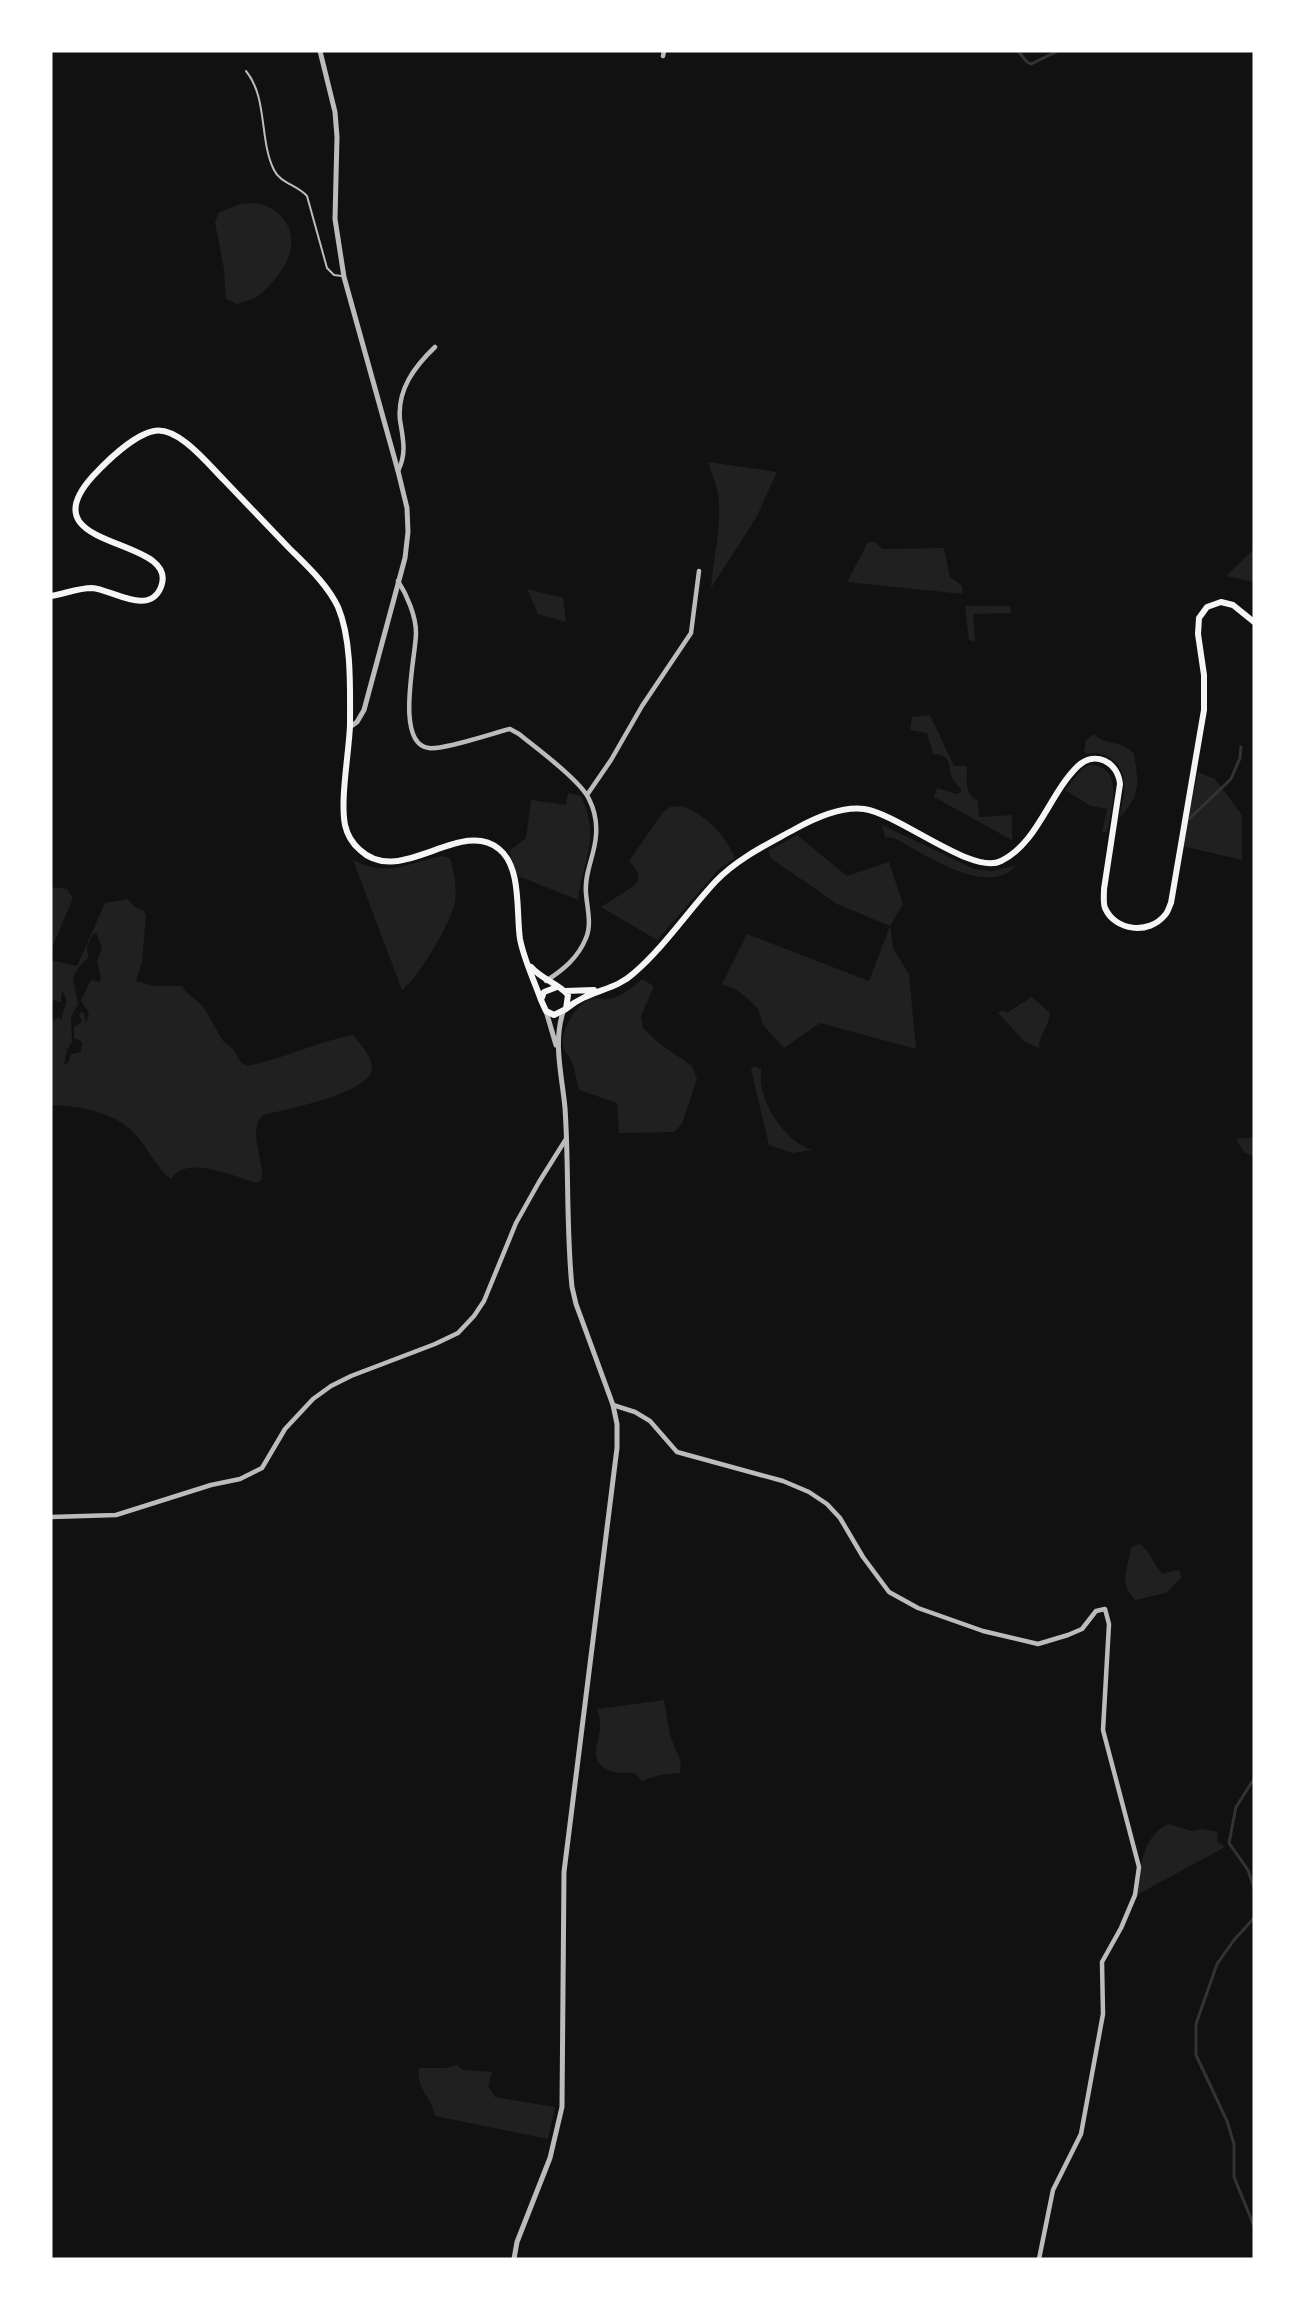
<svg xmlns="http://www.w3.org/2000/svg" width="1305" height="2310" viewBox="0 0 1305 2310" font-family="'Zilla Slab',serif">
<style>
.green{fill:#202020;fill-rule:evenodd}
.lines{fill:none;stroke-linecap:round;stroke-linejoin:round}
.stream{stroke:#333;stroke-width:3}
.service{stroke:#bcbcbc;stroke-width:2}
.minor{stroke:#bcbcbc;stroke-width:4.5}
.tertiary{stroke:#bcbcbc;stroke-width:5}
.secondary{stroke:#f5f5f5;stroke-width:6}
</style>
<rect width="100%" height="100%" fill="#111"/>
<!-- green -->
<path class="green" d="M253,203C275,204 295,224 291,248C288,265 270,289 255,298C250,300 243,302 237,304L226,299L224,269L215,223L218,213L240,204Z
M708,462L777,472L756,518L711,588C713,555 724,522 717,489C715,480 711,471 708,462Z
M868,542H875L882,549L944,548L950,577L962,586L963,594L847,582Z
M1254,549V582L1226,576Z
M527,589L563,598L566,622L538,614Z
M965,606H1010L1011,613L973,614L975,642L969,640Z
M930,715L954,766H967C967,780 964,794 978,801L979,817L1012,815V840L934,797L937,788L957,794L962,792C960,786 956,784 953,779C946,768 955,755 933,754L927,733L910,730L912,717Z
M1094,734C1106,747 1118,737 1134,754C1139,786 1141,793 1119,819C1123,798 1132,772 1110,758C1101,753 1096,752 1087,754L1084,752L1086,740Z
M1089,765C1126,765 1111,810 1107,832H1102L1107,809L1091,806L1065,790L1082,769Z
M1198,772L1215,779L1242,815V860L1182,846Z
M568,793L581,796C601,839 583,858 578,900L518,876L509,851L526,838L531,800L566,805Z
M681,806C706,815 725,834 735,858L719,869L657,940L601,907L635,885C642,875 636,869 629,861L664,811L670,807Z
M882,825L974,869L992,871L1017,865C988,899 925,854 894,838L885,837Z
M797,835L847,876L889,862L903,904L890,926L893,948L909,974L916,1049L820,1023L784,1048L763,1025L758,1009L747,998L737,990L722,984L747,934L869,981L890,926L837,904L772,859L768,851Z
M442,856L450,858C454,872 457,886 455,901C452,921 418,979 402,990L353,860C389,878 406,863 442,856Z
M51,887L67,889L73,898L51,950Z
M128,899L136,908L143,910L146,915L142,962L136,981L155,986H184L183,989L203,1006L223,1041L233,1049L241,1062L247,1066C284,1059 316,1042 353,1035C360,1044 372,1056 372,1068C372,1093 284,1110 263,1115C247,1131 264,1159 262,1179L257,1183C235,1177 186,1154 171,1179C155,1167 149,1149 136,1135C115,1112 81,1106 51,1105V1020L54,1021L60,1015L59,1019H61L67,1001L62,990L61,1002L54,1000L51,1004V960L77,966L105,903ZM96,933L102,947L97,962L101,979L99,982L92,980L90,982L81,1001L89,1013L86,1023L83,1011L80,1013L79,1015L82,1022L74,1027V1038L82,1042L81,1052L71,1054L69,1062L64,1065L67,1050L72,1042L71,1017L78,1004L73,978L78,968L88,958L87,947L93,934Z
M642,979L654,986L641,1016L643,1028L660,1044L692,1066L697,1079L682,1124L674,1132L619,1133L617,1103L579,1090C576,1080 575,1067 570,1058C569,1055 566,1053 564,1050C558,1034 573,1010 586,1001C594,996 601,1000 609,999C620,997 634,987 642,979Z
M1032,997L1050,1013C1049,1026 1039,1035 1039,1048L1025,1042L998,1013L1002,1010L1008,1012Z
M754,1066L762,1069C754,1095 785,1143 812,1150L792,1153L769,1145L751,1069Z
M1254,1137V1157L1244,1152L1236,1139Z
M1139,1544C1152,1551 1152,1564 1163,1574L1176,1570L1180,1571L1181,1578L1166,1593L1135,1600C1117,1580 1129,1569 1131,1547Z
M664,1700L670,1736L681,1762L680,1773L659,1775L642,1781L635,1773C627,1772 618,1774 611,1771C588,1764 598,1743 600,1729C601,1722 599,1716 597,1709Z
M1168,1824L1192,1831L1202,1829L1218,1832L1217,1842L1225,1847L1135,1896C1141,1872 1141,1836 1168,1824Z
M457,2065L463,2070L492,2072L488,2086L495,2097L555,2107L548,2139L435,2116C431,2096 416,2089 419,2068H445Z"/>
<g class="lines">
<!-- stream -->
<path class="stream" d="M1018,51L1027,62L1031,64L1058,51
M1190,818L1231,779L1240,758L1241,747
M1254,1779L1236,1807L1229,1843L1248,1870L1254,1888
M1254,1918L1234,1940L1217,1964L1196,2024V2055L1227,2121L1234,2144V2177L1254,2226"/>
<!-- service -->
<path class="service" d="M246,71C268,98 259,140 274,170C280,183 297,185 307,196L327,268L334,275L342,276"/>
<!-- minor -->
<path class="minor" d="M663,56L664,51
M398,471C407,453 403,439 400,420C397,390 414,367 435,347
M398,581C407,595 416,616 416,633C416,656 394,744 429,748C444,750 493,733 510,729L519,734C536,748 580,780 589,799C594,809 597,823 596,835C595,855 584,873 586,893C587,908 592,924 586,938C578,958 563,970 546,981
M587,795L611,760L642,706L691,633L699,571
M613,1405L635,1412L650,1421L677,1452L783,1481L809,1492L827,1504L840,1518L863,1557L889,1592L918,1608L983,1631L1038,1644L1068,1635L1082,1629L1096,1611L1105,1609L1109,1624L1103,1730L1139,1867L1135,1895L1121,1928L1102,1962L1103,2014L1081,2134L1053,2190L1039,2259
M51,1517L116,1515L211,1485L240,1479L262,1468L285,1429L313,1399L331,1386L351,1376L435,1344L458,1333L474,1316L484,1301L516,1223L539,1182L566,1139"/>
<!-- tertiary -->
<path class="tertiary" d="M320,51L335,112L337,137L335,219L344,277L398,471L407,508L408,532L405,558L364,710L357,722L350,727
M546,1011L556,1045
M514,2259L517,2242L550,2158L562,2107L564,1872L617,1448V1424L613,1405L576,1304L572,1287C566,1227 569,1167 565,1108C562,1075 553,1044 563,1012"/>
<!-- secondary -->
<path class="secondary" d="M51,596C64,594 78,588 92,588C111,589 149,617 161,587C181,535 24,552 93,476C107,461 134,435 154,431C178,426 208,464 224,480C246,503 268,526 289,548C307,566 327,584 338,607C352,640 350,690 350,725C349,753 340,799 345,825C347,834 353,844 360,850C400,888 461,817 499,849C522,867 516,913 520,939C524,960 534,980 541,1000
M531,967C541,979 561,985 568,995L566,1009L554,1015L546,1011L541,1000L544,992L557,987
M565,991L594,990
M566,1009C588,990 615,991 634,973C665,946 688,911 716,881C738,858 768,844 795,829C815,818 841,806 864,809C899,814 973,876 1001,861C1038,843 1049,794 1078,766C1095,750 1118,762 1120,784L1104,889C1104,895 1103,903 1105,908C1115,931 1149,935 1165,915C1168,912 1169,907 1171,903L1204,710V675L1198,634L1199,618L1207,607L1221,602L1233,605L1254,622"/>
</g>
<!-- border -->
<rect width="1305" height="2310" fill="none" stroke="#ffffff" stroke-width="105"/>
</svg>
